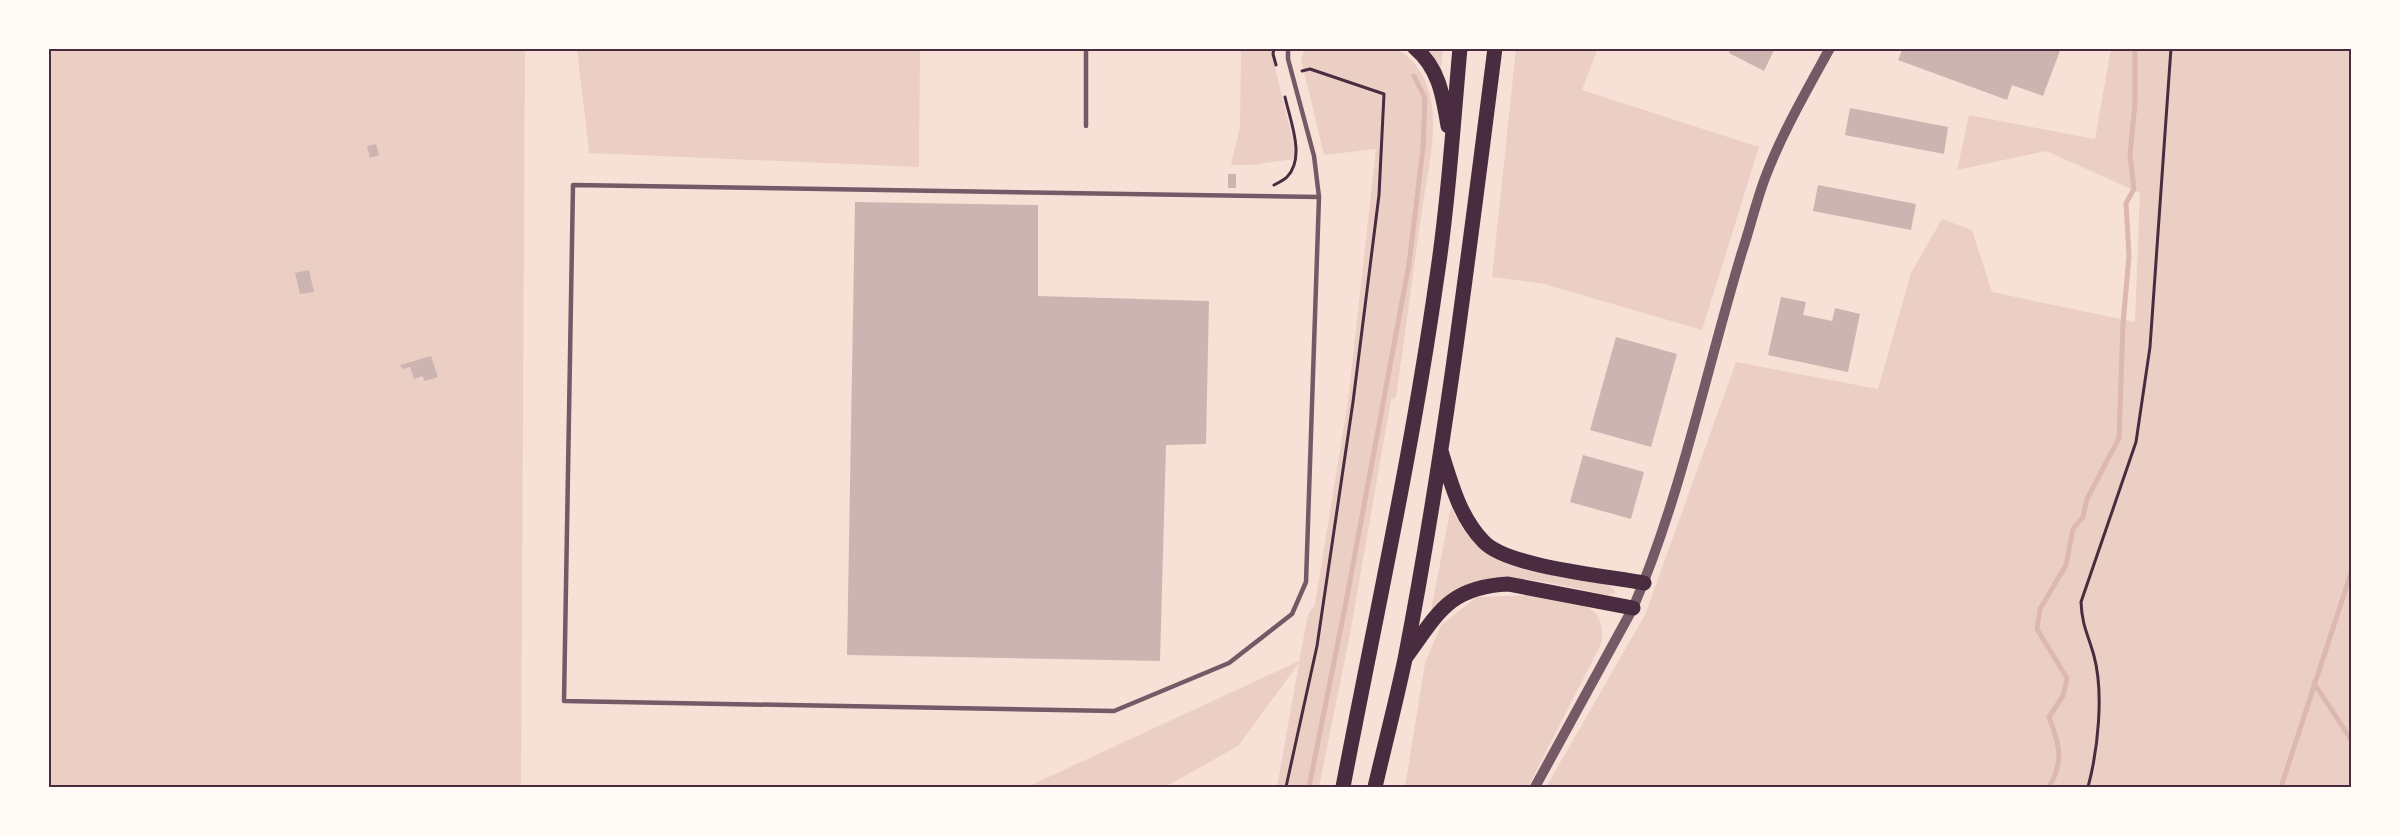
<svg xmlns="http://www.w3.org/2000/svg" width="2400" height="835" viewBox="0 0 2400 835" font-family="'Fira Sans Condensed',sans-serif">
<style>
.green{fill:#ebcfc5}
.lines{fill:none;stroke-linecap:round;stroke-linejoin:round}
.stream{stroke:#dcb8b0;stroke-width:5}
.building{fill:#ccb4b1}
.path{stroke:#4a2c40;stroke-width:3}
.service{stroke:#755966;stroke-width:4.5}
.tertiary{stroke:#755966;stroke-width:10}
.trunk{stroke:#4a2c40;stroke-width:15}
.neatline{fill:none;stroke:#4a2c40;stroke-width:2}
</style>
<rect width="100%" height="100%" fill="#f7e1d7"/>
<!-- green -->
<path class="green" d="M48,48H525L521,787H48Z
M577,48H920L919,167L589,153Z
M1241,48H1272V56L1295,149L1294,159L1251,165H1231L1240,127Z
M1305,48H1393C1415,56 1430,83 1432,106C1436,140 1427,177 1422,210C1413,273 1405,335 1396,397L1391,400L1350,634L1319,787H1277L1299,663L1238,746L1165,787H1027L1299,661L1308,615L1315,604L1348,401L1376,149L1324,155L1301,59Z
M1426,48H1443L1441,68Z
M1516,48H1598L1582,90L1759,147L1702,330L1544,284L1492,277Z
M2111,48H2352V787H1546L1645,615L1736,362L1878,389L1911,273L1942,219L1972,230L1992,292L2135,322L2140,193L2046,151L1957,170L1969,115L2095,139Z
M1451,507C1459,522 1467,537 1480,548C1507,571 1569,576 1604,583L1610,586L1616,593L1607,595C1563,587 1498,565 1457,590C1448,595 1439,603 1431,610Z
M1537,595C1568,601 1610,600 1601,644L1528,787H1405L1425,663L1441,625L1477,597Z"/>
<g class="lines">
<!-- stream -->
<path class="stream" d="M2314,683L2352,741
M1309,787L1346,602L1409,264L1423,148L1425,98L1414,76
M2049,787C2065,760 2059,744 2049,717L2063,696L2067,678L2037,629L2040,609L2066,565L2073,529L2083,517L2087,499L2119,438L2123,324L2129,256L2126,203L2134,189L2130,155L2135,103V48
M2281,787L2352,570"/>
</g>
<!-- building -->
<path class="building" d="M1731,48H1775L1764,71L1729,53Z
M1903,48H2061L2043,96L2012,85L2007,100L1898,60Z
M1850,108L1948,127L1944,154L1845,135Z
M376,144L379,155L370,158L367,146Z
M1228,174H1236V188H1228Z
M1818,185L1916,204L1911,230L1813,211Z
M855,202L1038,205V296L1209,301L1206,444L1166,445L1160,661L847,655Z
M309,270L314,292L300,294L295,273Z
M1781,297L1806,302L1803,315L1832,321L1835,308L1860,314L1848,372L1768,355Z
M1616,337L1677,354L1651,447L1590,430Z
M431,356L438,377L425,381L422,376L414,379L410,367L402,369L400,365Z
M1583,455L1644,472L1631,519L1570,502Z"/>
<g class="lines">
<!-- path -->
<path class="path" d="M1274,48L1273,54L1276,65
M1274,185C1278,183 1284,180 1287,177C1306,158 1290,120 1285,97
M1286,787L1317,646L1353,402L1379,195L1384,94L1310,69L1302,71
M2088,787C2098,750 2104,693 2094,656C2088,634 2082,626 2081,602L2136,442L2150,347L2171,48"/>
<!-- service -->
<path class="service" d="M1288,48V59L1314,156L1319,197L1306,582L1292,614L1229,663L1114,711L564,701L573,185L1319,197
M1086,126V48"/>
<!-- tertiary -->
<path class="tertiary" d="M1535,787L1633,608C1682,494 1706,370 1742,252C1750,228 1756,202 1765,178C1782,133 1807,90 1830,48"/>
<!-- trunk -->
<path class="trunk" d="M1415,48C1439,68 1443,96 1448,126
M1441,451C1451,483 1460,518 1484,542C1508,567 1607,576 1644,583
M1406,657C1438,613 1449,587 1508,584L1633,608
M1343,787C1375,619 1412,452 1436,283C1448,205 1453,126 1460,48
M1375,787C1385,744 1396,702 1405,659C1444,457 1469,252 1495,48"/>
</g>
<!-- border -->
<rect width="2400" height="835" fill="none" stroke="#fffaf5" stroke-width="99"/>
<rect x="50" y="50" width="2300" height="736" class="neatline"/>
</svg>
